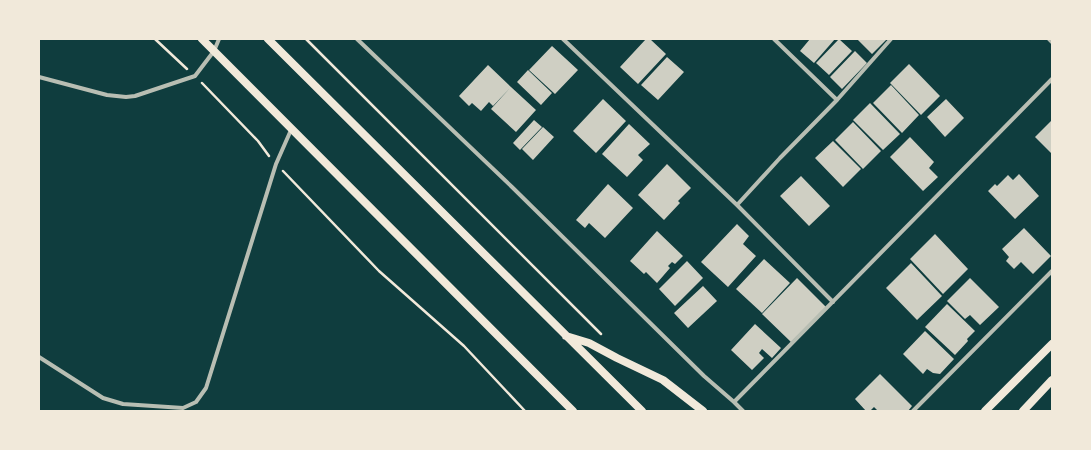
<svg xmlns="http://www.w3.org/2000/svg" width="1091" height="450" viewBox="0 0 1091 450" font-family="'Playfair Display',serif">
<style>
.building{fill:#cfcfc3}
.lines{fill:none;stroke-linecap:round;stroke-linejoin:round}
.path{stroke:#f1e9da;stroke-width:2.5}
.minor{stroke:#b8beb3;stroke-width:4}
.secondary{stroke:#f1e9da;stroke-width:8}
</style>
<rect width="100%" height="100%" fill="#0f3d3e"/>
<!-- building -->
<path class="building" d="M646,39H650L666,54L638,84L620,67Z
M810,39H835L814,63L800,51Z
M839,39L852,51L829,75L816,63Z
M857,39H887L872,54Z
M552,46L578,70L555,94L529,70Z
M855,51L867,63L842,89L830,77Z
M667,57L684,72L658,100L641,85Z
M909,64L940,96L921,115L890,83Z
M488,65L511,87L493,106L489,102L481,111L472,103L469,106L459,96Z
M528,70L552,93L541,105L517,82Z
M891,85L919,115L902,133L873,103Z
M511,87L536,110L516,132L491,109Z
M603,99L626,121L596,153L573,131Z
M946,99L964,118L945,137L927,117Z
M870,103L900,134L883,150L853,120Z
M534,120L542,127L520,150L513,143Z
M1052,120V154L1035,137Z
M853,122L881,151L863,169L835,140Z
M629,124L650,144L638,155L643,160L627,177L602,154Z
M543,127L554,137L533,160L522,149Z
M910,137L934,162L929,168L938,177L923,191L890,157Z
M833,141L861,169L843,187L815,158Z
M667,164L691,188L678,201L680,203L664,220L638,195Z
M1019,174L1039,196L1015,219L988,191L995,184L997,186L1008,175L1013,180Z
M801,176L830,206L809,226L780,196Z
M608,184L633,208L605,238L589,223L585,228L576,220Z
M737,224L749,236L743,244L756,256L728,287L701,262Z
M1024,228L1051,256L1033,274L1021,262L1014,269L1006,261L1009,257L1002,249Z
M657,231L683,256L675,264L672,262L668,266L670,268L657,283L646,272L644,274L630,261Z
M935,234L968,269L943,294L910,259Z
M764,259L790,283L762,313L736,289Z
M687,261L703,278L675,306L659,289Z
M911,263L942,296L917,320L886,288Z
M797,278L826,307L791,342L762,314Z
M970,278L999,307L980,325L970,315L965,319L947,301Z
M703,286L717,301L688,328L674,313Z
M947,304L975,331L967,339L968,341L955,355L925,327Z
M755,324L781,348L772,358L762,349L759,353L764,358L752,370L731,350Z
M925,331L954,359L940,374L933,373L927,369L923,374L903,354Z
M880,374L912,406L908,411H878L874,407L870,411H866L855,399Z"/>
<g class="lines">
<!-- path -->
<path class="path" d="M155,39L187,69
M306,39L601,334
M202,83L258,141L269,156
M283,171L379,271L464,346L525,411"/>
<!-- minor -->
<path class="minor" d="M357,39L512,187L704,376L734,402L743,411
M563,39L737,205L833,302
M774,39L837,100
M1049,39L1052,42
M39,77L107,95L126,97L135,96L195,76L214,51L219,39
M737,205L780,158L837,100L891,39
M39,357L103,398L123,404L183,408L196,402L206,388L276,164L291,130
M734,402L1052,79
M913,411L1052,271"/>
<!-- secondary -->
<path class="secondary" d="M202,39L573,411
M268,39L642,411
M566,336L589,343L617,358L663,380L703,411
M985,411L1052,344
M1023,411L1052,380"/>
</g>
<!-- border -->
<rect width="1091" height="450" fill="none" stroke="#f1e9da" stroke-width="80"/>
</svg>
